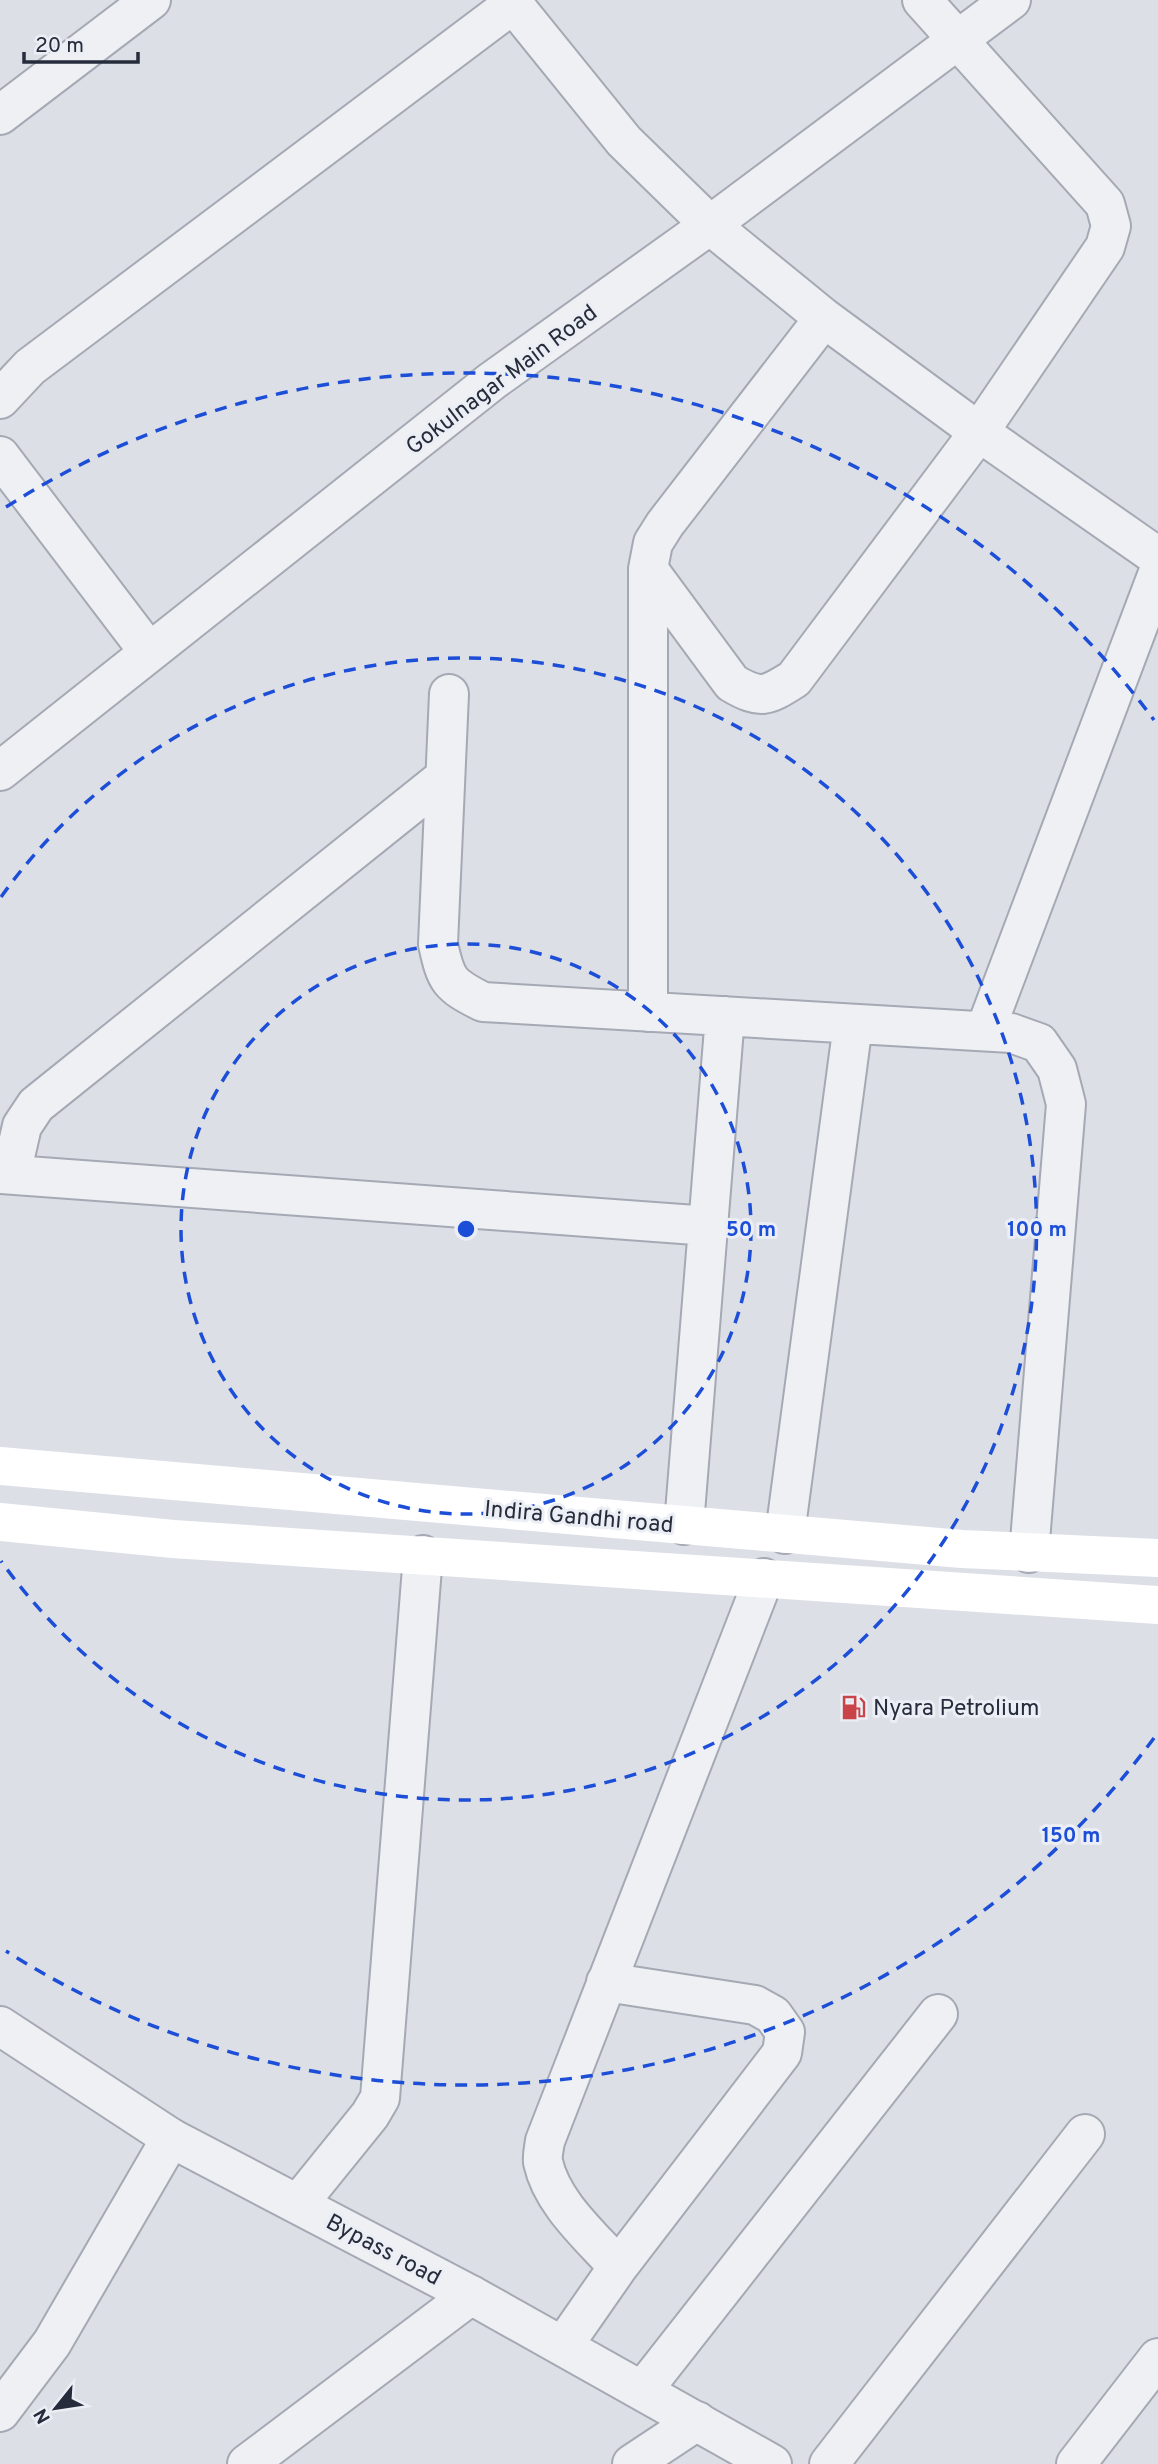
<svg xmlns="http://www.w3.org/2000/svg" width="1158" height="2464" viewBox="0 0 1158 2464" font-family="Overpass,sans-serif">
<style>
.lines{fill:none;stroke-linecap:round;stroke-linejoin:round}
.minor-casing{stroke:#a5a9b3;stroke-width:42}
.tertiary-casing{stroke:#a5a9b3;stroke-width:42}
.minor{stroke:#eef0f4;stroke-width:38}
.tertiary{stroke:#eef0f4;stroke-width:38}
.secondary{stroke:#fff;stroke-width:38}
.ring{fill:none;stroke:#1d4ed8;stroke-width:3.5;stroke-dasharray:12 9}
.labels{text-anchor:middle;stroke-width:6;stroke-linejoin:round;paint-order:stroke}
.street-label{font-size:23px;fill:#262c3b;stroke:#ebeef4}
.poi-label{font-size:23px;fill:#262c3b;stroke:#ebeef4;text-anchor:start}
.centre{fill:#1d4ed8;stroke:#ebeef4;stroke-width:3.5}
.ring-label{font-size:21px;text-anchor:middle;font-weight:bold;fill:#1d4ed8;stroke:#ebeef4;stroke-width:6;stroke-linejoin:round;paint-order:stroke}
</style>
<rect width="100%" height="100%" fill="#dcdfe6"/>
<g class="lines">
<defs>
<path id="minor" d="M510,0L624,141L710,225L824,318L979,432L1158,557
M0,115L151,0
M0,399L30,367L513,4
M0,456L149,652
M648,569L732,683C761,700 767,696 794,679L979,432L1105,247L1111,226L1105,204L922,0
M449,694L438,944C446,981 449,985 483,1002L1011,1033L1039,1043L1057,1069L1066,1104L1029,1553
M0,771L492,381L710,225L1011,0
M648,1012V569L653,543L665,524L824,318
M985,1031L1158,573
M0,1174L709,1226
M11,1174L22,1126L36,1105L445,777
M684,1525L725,1016
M785,1534L853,1024
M298,2204L370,2115L380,2098L423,1555
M618,2267C592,2237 552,2204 543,2162C542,2156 544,2148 545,2141L764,1578
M563,2346L618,2267L782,2053L785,2032L773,2015L755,2005L606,1982
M643,2390L938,2014
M0,2412L52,2343L171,2138
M247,2464L471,2295
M632,2464L697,2421
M829,2464L1085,2134
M1076,2464L1158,2358"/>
<path id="tertiary" d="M0,2026L171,2138L471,2295L772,2464"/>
</defs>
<!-- minor casing -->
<use href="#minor" class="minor-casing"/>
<!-- tertiary casing -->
<use href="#tertiary" class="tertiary-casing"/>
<!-- minor -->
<use href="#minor" class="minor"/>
<!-- tertiary -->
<use href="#tertiary" class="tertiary"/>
<!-- secondary -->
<path class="secondary" d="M0,1466L962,1549L1158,1558
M0,1522L173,1539L1158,1605"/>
</g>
<!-- distance rings -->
<g class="ring">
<circle cx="466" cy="1229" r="285"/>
<path d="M1 897A571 571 0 1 1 1 1561"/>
<path d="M1154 1738A856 856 0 0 1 6 1951M6 507A856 856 0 0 1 1154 720"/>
</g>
<!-- icons -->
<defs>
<symbol id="fuel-bare" viewBox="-9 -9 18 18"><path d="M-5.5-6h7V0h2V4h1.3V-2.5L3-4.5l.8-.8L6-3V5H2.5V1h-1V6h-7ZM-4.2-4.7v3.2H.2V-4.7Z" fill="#c94348" stroke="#ebeef4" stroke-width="2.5" paint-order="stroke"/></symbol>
</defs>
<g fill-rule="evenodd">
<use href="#fuel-bare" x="836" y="1690" width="35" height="35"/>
</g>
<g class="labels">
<!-- street labels -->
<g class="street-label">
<text transform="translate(501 379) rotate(-37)" y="8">Gokulnagar Main Road</text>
<text transform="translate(579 1516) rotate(5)" y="8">Indira Gandhi road</text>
<text transform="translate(384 2249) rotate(28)" y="8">Bypass road</text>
</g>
<!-- poi labels -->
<g class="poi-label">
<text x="873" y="1715">Nyara Petrolium</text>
</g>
</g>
<circle cx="466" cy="1229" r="10" class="centre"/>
<g class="ring-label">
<text x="751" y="1236">50 m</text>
<text x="1037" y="1236">100 m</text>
<text x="1071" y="1842">150 m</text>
</g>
<!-- north arrow -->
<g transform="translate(56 2408) rotate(240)" stroke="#ebeef4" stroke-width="5" paint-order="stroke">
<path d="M0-5L12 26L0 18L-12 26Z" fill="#262c3b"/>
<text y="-10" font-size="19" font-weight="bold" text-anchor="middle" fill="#262c3b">N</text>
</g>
<!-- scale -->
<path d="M24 52v10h114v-10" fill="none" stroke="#262c3b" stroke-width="3.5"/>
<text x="35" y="52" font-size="21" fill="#262c3b" stroke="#ebeef4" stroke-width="5" paint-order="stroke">20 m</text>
</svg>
